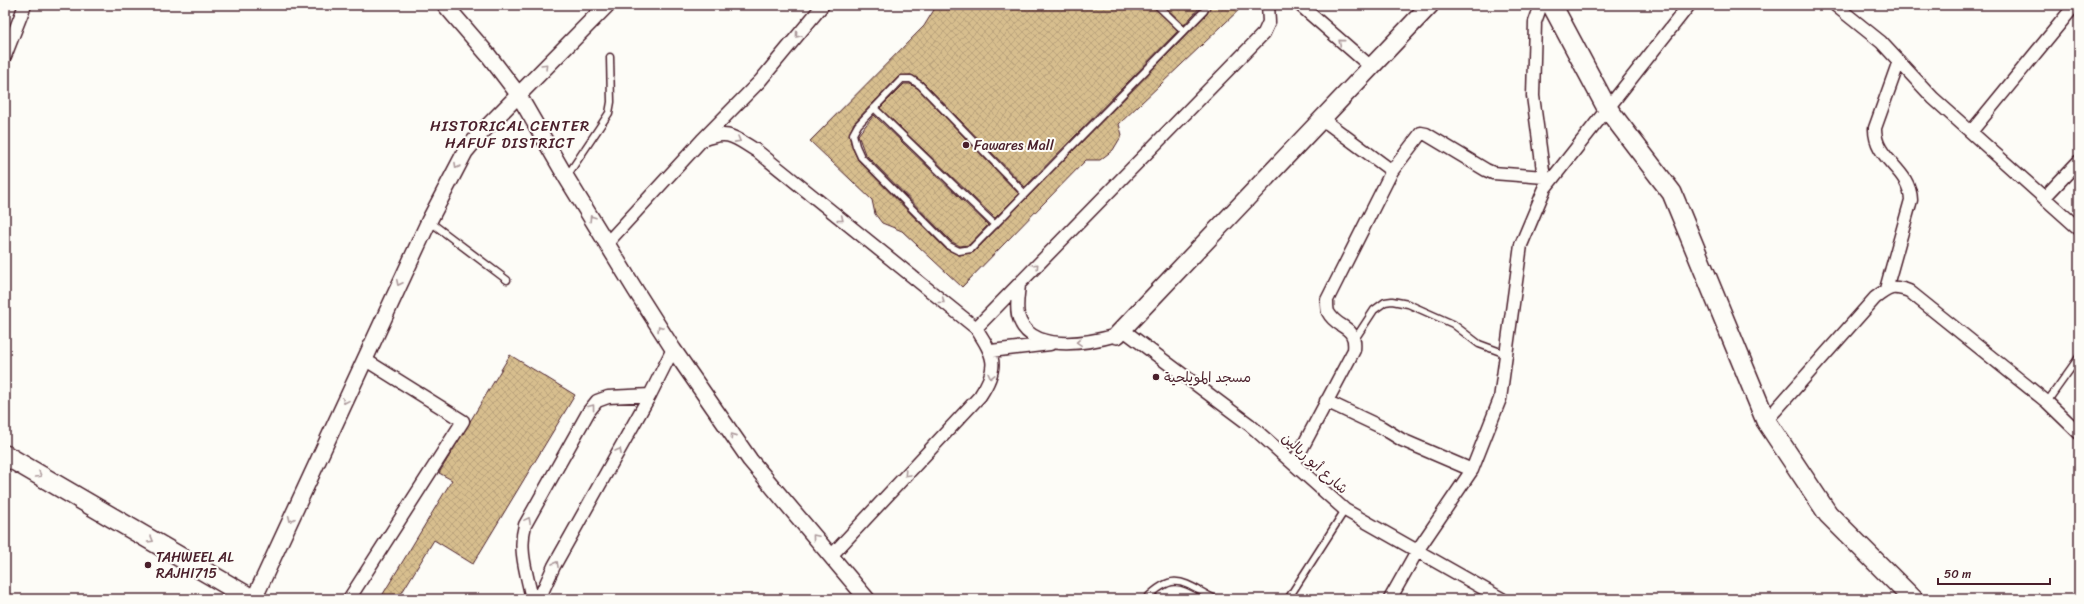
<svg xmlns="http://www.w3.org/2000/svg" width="2084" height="604" viewBox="0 0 2084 604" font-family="Sriracha,'Playpen Sans Arabic',sans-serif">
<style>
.building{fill:url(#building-cross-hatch);stroke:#4a1f2b}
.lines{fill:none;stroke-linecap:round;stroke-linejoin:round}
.service-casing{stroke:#4a1f2b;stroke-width:9}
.minor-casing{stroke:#4a1f2b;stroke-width:15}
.tertiary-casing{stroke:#4a1f2b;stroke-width:18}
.secondary-casing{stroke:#4a1f2b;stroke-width:20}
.primary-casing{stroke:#4a1f2b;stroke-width:22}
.service{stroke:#fdfcf7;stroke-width:6}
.minor{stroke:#fdfcf7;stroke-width:12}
.tertiary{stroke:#fdfcf7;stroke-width:15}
.secondary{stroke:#fdfcf7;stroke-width:17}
.primary{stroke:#fdfcf7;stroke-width:19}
.oneway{stroke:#ac999b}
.poi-dot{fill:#4a1f2b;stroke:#fdfcf7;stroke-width:1.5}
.labels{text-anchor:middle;stroke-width:4;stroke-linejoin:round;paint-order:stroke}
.poi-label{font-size:14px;fill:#4a1f2b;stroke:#fdfcf7;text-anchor:start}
.street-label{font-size:14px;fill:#4a1f2b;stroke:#fdfcf7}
.neighbourhood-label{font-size:15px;letter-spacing:1px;fill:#4a1f2b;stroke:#fdfcf7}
</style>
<defs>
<pattern id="building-cross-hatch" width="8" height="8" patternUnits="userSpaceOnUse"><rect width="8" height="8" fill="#d7be8e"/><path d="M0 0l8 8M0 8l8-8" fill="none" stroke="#baa37b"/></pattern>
</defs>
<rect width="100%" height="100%" fill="#fdfcf7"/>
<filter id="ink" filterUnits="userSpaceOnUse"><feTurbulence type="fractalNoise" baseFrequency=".025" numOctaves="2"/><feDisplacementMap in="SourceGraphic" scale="8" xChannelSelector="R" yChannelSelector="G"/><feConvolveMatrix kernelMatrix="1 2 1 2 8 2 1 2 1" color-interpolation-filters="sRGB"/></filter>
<g filter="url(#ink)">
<!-- building -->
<path class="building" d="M937,5H1153L1178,31L1025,187L923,82L911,75L899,76L854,123L849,135L852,147L858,160L946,249L959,255L974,252L1207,14L1211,5H1244L1119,124L1122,135L1113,150L1100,160H1086L962,287L902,231L882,223L875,214L872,200L810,141L924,26Z
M1163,5H1202L1184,25Z
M904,84H910L917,88L1019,194L995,218L880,108Z
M874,115L988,225L969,245L960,246L952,242L865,154L858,135Z
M510,355L575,395L473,564L434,540L398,599H380L452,480L439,473Z"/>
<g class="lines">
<defs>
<path id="service" d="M1157,5L1184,31
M874,108L995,225
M567,176L609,113L611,102L610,57
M1025,194L920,85L911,79H902L858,125L853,134L856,146L861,157L949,246L959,251L971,249L1204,11L1207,5
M429,221L507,280
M1355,339L1374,310L1385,302L1392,301L1408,304L1453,324L1479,344L1506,354
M2047,402L2079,357
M1146,599C1175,570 1183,583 1215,599
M1288,599L1345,510"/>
<path id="minor" d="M1300,5L1371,67
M1541,5L1535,22L1533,96L1545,185
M1835,5L1881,42L1933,98L2079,229
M5,56L25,5
M1322,119L1392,171
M1971,132L2075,5
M702,140C729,129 734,137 757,151L976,328L1264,33L1269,22L1268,5
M2044,198L2079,161
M608,242L702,140L760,81L823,5
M1019,285C1018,295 1016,305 1018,315C1028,355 1089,343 1117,335
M1886,289L1911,200C1910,168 1874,160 1875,128L1899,61
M1122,329L1250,425L1345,510L1502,599
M991,351L1050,344
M1326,401L1381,427L1402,440L1472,470
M1766,421L1875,298C1889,287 1893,285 1909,291L2047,402L2079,433
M1294,463L1354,350C1357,324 1337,330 1328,312C1327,309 1327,304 1327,300L1392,171L1421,133L1426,134L1486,170L1493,173L1544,177
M831,556L980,396C1000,366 994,356 976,328
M349,599L463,421L364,359
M532,599C527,574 518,550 525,525L589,411L597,401L608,397L650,395
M539,599L554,566L650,395L673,349
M1390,599L1417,551L1472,470L1500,399L1521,245L1545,188L1689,5"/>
<path id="tertiary" d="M445,5L489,56L518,94L566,177L636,291L673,349L750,460L867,599
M254,599L429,221L465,152L480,134L607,5"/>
<path id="secondary" d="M1117,335L1430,5"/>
<path id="primary" d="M1552,5L1607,108L1672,193L1766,421L1828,514L1913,599
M5,455L252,599"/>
</defs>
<!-- service casing -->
<use href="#service" class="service-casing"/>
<!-- minor casing -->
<use href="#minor" class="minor-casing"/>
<!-- tertiary casing -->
<use href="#tertiary" class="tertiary-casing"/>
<!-- secondary casing -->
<use href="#secondary" class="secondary-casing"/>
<!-- primary casing -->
<use href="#primary" class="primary-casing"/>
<!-- service -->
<use href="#service" class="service"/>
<!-- minor -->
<use href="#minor" class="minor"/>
<!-- tertiary -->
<use href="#tertiary" class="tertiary"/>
<!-- secondary -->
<use href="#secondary" class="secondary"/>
<!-- primary -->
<use href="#primary" class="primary"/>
</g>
<!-- one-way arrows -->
<defs><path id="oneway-chevron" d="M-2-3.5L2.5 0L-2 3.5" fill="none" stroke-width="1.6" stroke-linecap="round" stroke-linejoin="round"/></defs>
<g class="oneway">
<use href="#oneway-chevron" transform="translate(798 35) rotate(130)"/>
<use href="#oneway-chevron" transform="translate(1341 42) rotate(-140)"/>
<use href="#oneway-chevron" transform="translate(545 66) rotate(-45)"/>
<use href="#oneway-chevron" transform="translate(738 140) rotate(29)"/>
<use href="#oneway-chevron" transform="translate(457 166) rotate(120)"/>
<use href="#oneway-chevron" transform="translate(592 218) rotate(-123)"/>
<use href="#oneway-chevron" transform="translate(841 219) rotate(39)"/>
<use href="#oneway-chevron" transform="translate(1036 266) rotate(-46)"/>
<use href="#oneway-chevron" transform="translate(399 283) rotate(116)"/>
<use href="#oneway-chevron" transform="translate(942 301) rotate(39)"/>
<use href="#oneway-chevron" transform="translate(660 328) rotate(-122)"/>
<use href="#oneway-chevron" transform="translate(1079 342) rotate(177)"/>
<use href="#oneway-chevron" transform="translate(991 376) rotate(103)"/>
<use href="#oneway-chevron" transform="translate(345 401) rotate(114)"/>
<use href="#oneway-chevron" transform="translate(592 407) rotate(-53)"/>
<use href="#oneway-chevron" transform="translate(733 436) rotate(-125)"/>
<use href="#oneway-chevron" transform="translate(619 451) rotate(-61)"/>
<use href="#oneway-chevron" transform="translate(907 474) rotate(133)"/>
<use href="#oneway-chevron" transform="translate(39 475) rotate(30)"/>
<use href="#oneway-chevron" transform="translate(291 519) rotate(114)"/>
<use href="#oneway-chevron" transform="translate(528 520) rotate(-62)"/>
<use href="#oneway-chevron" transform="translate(815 537) rotate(-130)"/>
<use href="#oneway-chevron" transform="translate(151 540) rotate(30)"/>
<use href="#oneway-chevron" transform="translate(556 564) rotate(-61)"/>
</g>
</g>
<!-- markers -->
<g class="poi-dot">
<circle cx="966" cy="145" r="4"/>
<circle cx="1156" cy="377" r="4"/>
<circle cx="148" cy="565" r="4"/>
</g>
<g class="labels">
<!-- poi labels -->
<g class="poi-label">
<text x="974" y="150">Fawares Mall</text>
<text x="1164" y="382">مسجد المويلحية</text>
<text x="156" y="562">TAHWEEL AL<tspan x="156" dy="16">RAJHI715</tspan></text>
</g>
<!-- street labels -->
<g class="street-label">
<text transform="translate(1315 463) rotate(42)" y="5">شارع أبو ريالين</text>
</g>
<!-- neighbourhood labels -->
<g class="neighbourhood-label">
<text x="510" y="131">HISTORICAL CENTER<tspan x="510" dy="17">HAFUF DISTRICT</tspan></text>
</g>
</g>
<!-- margin -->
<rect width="2084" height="604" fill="none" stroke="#fdfcf7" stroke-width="20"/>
<rect x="10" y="10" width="2064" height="584" fill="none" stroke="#4a1f2b" stroke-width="1.5" filter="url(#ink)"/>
<!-- scale -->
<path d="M1938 578v6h112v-6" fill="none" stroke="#4a1f2b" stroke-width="2"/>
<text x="1944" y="578" font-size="12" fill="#4a1f2b" stroke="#fdfcf7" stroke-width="3" paint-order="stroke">50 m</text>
</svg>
